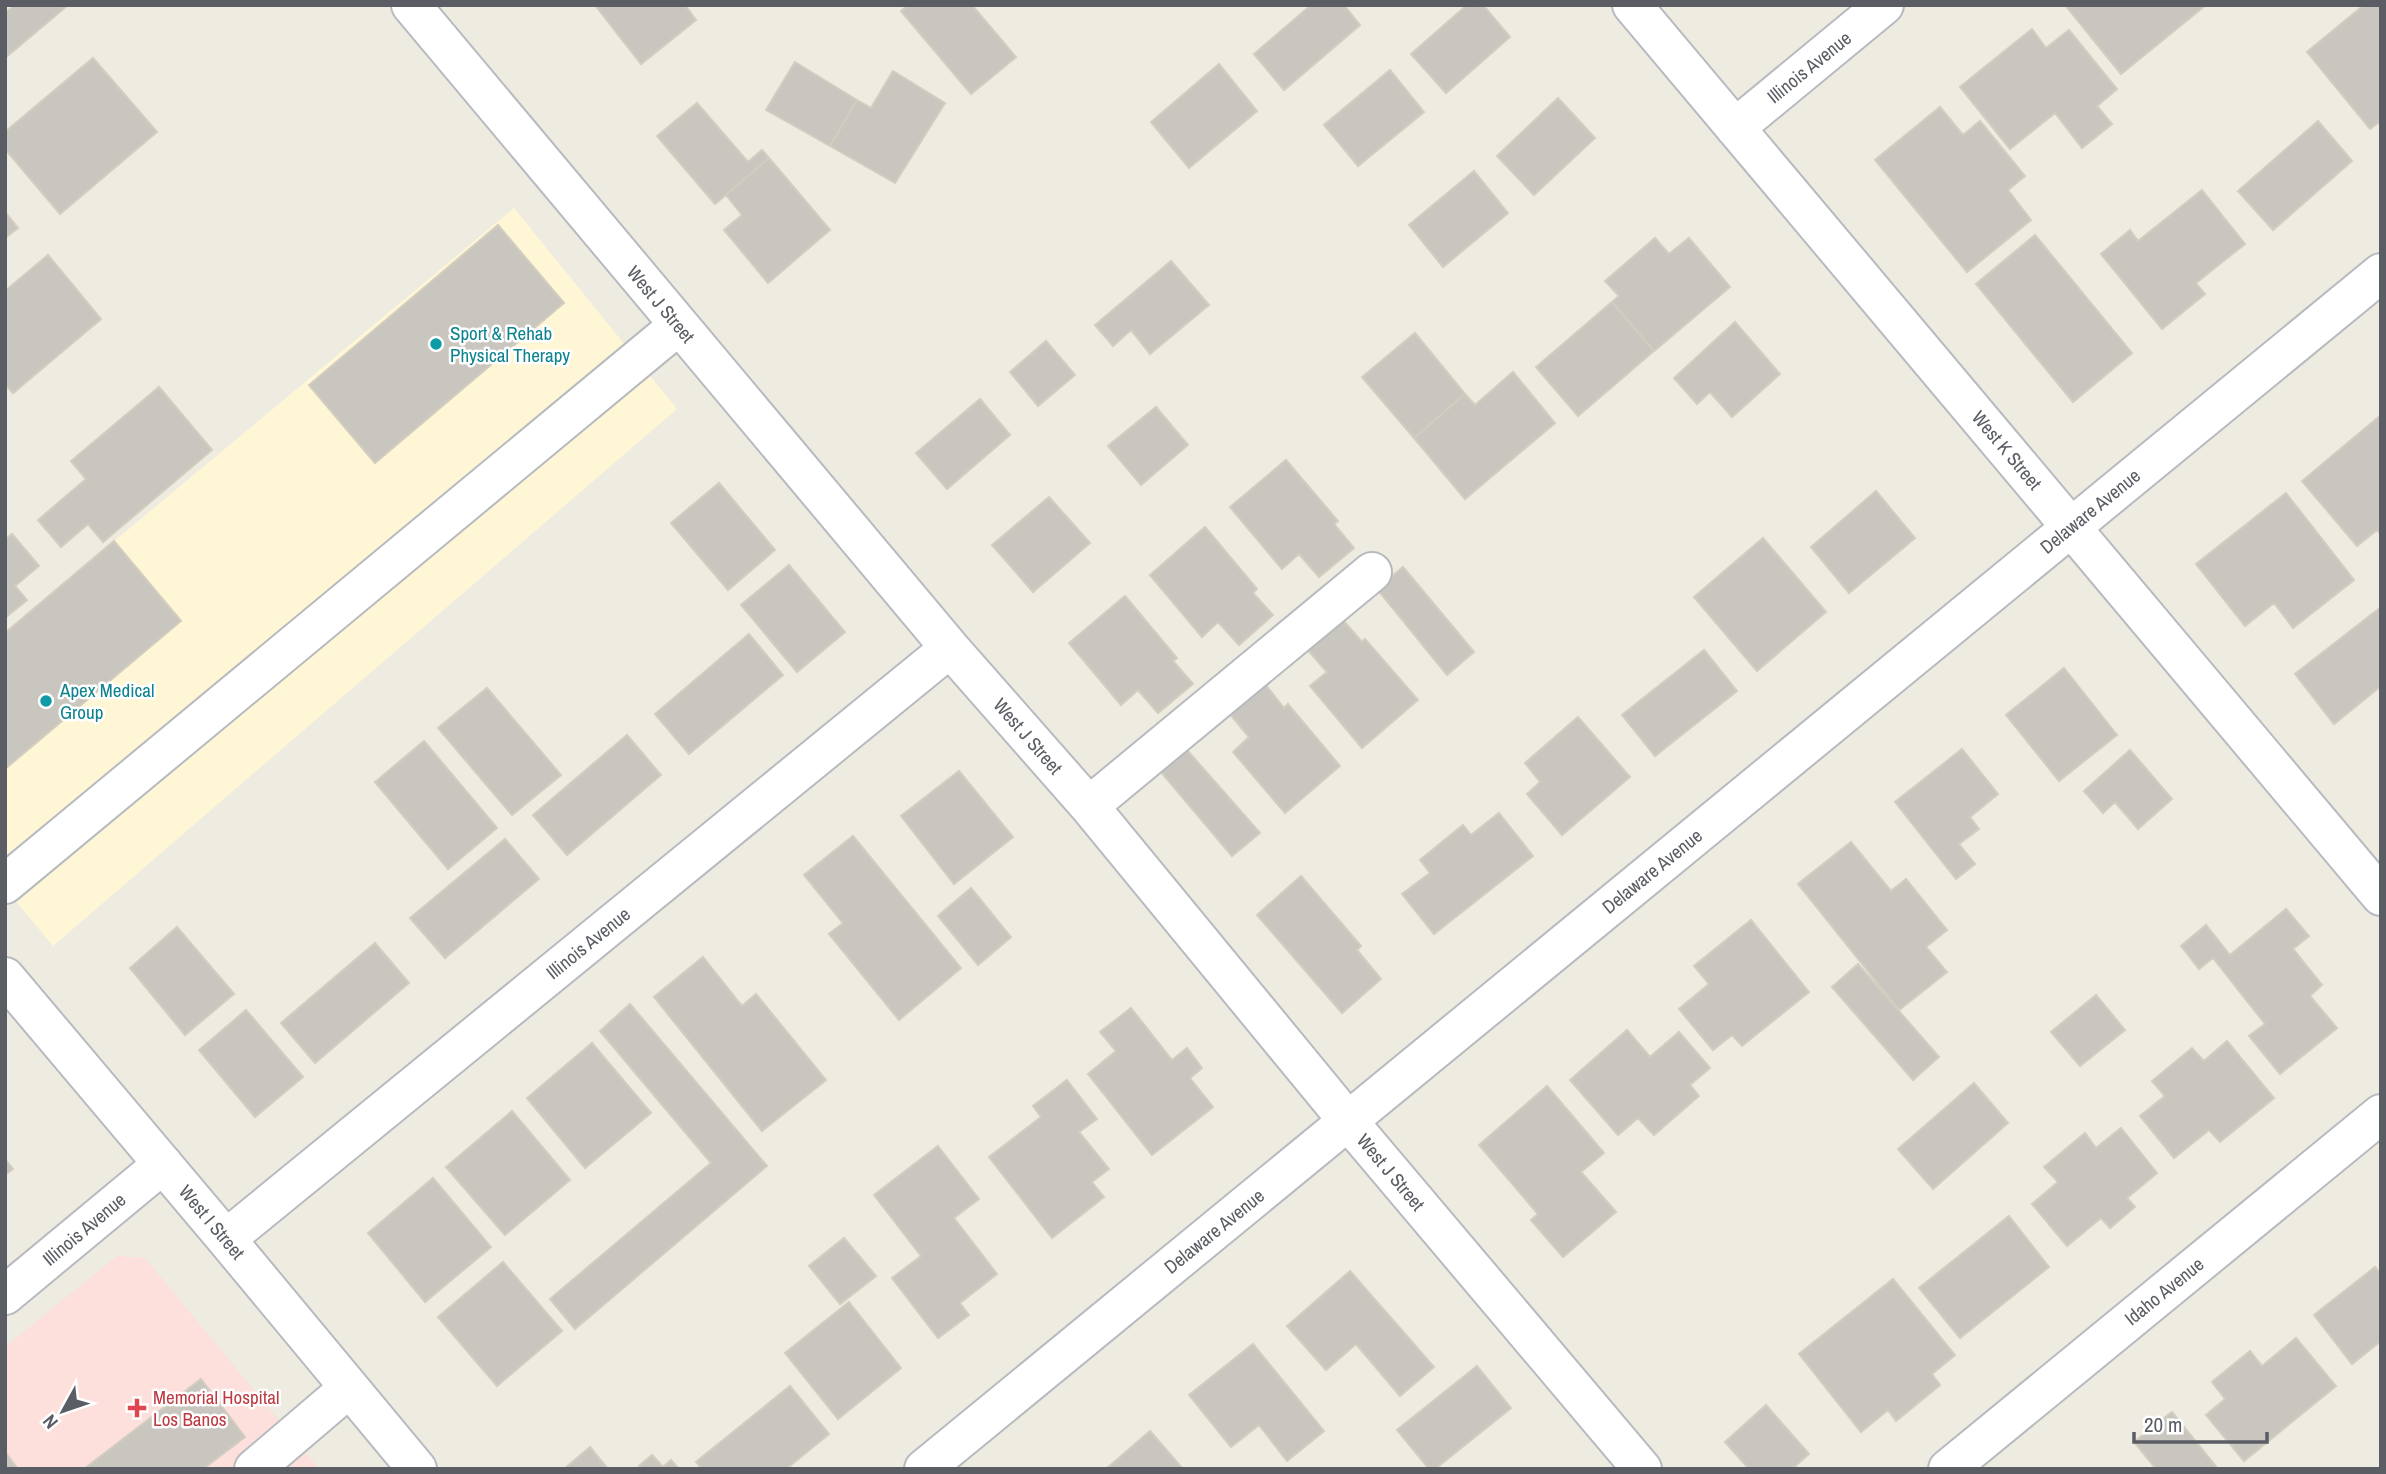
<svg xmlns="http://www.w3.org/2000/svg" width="2386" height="1474" viewBox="0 0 2386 1474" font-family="'Archivo Narrow',sans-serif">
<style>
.commercial{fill:#fff6d6}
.medical{fill:#fddfdc}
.building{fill:#c9c6bf;stroke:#d3cdbf;stroke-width:2}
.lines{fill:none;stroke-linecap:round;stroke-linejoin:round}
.minor-casing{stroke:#b7babf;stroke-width:42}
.minor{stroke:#fff;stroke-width:38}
.culture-dot{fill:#0f9aa8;stroke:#fff;stroke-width:2.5}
.health-dot{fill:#e0444e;stroke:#fff;stroke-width:2.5}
.labels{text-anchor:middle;stroke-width:5;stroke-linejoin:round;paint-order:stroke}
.street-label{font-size:19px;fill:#5a5e64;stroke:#fff}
.culture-label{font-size:19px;fill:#0d838f;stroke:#fff;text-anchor:start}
.health-label{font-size:19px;fill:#be3a42;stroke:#fff;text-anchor:start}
</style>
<rect width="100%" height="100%" fill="#eeebe1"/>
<!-- commercial -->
<path class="commercial" d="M514,208L677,409L53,946L5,888V632Z"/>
<!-- medical -->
<path class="medical" d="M117,1256L145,1258L319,1469H5V1347Z"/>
<!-- building -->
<path class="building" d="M15,5H68L5,58V13Z
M595,5H685L696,20L641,64Z
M908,5H972L1016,57L971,94L901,11Z
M1311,5H1344L1360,25L1284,90L1254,54Z
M1467,5H1483L1510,37L1446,93L1411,54Z
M2065,5H2206L2121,74Z
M2364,5H2381V121L2370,129L2307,52Z
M2032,29L2046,48L2069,30L2117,89L2097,106L2112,124L2082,148L2055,113L2010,149L1960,87Z
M93,58L157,132L60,214L5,149V132Z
M795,62L857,100L830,146L766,110Z
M1219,64L1257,111L1189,168L1151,122Z
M1390,70L1424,112L1358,166L1324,125Z
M893,71L945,103L895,183L830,146L857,100L871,108Z
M1558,98L1595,138L1534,195L1497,156Z
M697,103L748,162L762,150L769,158L715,204L657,136Z
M1940,107L1963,135L1980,121L2025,176L2008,190L2031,220L1967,272L1875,160Z
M2318,121L2352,161L2273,230L2238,191Z
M769,158L830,230L768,283L724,230L742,215L726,195Z
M1474,171L1508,213L1443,267L1409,225Z
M2202,190L2245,244L2196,283L2205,294L2162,329L2101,254L2130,230L2138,241Z
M5,212L18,228L5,238Z
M498,225L564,303L375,463L309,385Z
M2035,235L2132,353L2073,402L1976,284Z
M1655,238L1669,254L1689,238L1730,287L1654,351L1612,302L1619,296L1605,281Z
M48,255L101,319L13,393L5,384V291Z
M1171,261L1209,305L1150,354L1131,330L1113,346L1095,325Z
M1612,302L1654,351L1578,416L1536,367Z
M1735,322L1780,374L1732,417L1710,392L1697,404L1674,378Z
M1415,333L1465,394L1414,438L1362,377Z
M1046,341L1075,375L1038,406L1010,372Z
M1513,372L1555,423L1465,499L1414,438L1465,394L1475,405Z
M159,387L212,450L103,542L88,524L61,547L38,520L86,479L71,461Z
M980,399L1010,435L947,489L916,453Z
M1156,407L1188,445L1141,485L1108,446Z
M2381,415V535L2377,530L2357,546L2302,481Z
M1286,460L1338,521L1334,524L1354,548L1319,577L1299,554L1282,569L1230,507Z
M719,483L775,550L728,590L671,523Z
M1876,491L1915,538L1849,593L1811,547Z
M2286,493L2354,580L2293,628L2274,603L2245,626L2196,564Z
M1049,497L1090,543L1033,592L992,545Z
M1205,527L1257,589L1253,593L1273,615L1239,645L1218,622L1202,637L1150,575Z
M12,534L39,566L15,586L27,600L5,618V540Z
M1763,538L1826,612L1757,671L1694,597Z
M114,541L181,621L5,769V633Z
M789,565L845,632L797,672L741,605Z
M1403,567L1474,652L1447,675L1377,589Z
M1125,596L1177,658L1173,661L1193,684L1158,713L1138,690L1121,705L1069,643Z
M2381,607V686L2334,724L2295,674Z
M1342,619L1362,642L1365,639L1418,700L1362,748L1310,686L1327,672L1307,649Z
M749,634L783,675L689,754L655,714Z
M1704,650L1737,691L1655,756L1622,715Z
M2064,668L2117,735L2059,781L2006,715Z
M1265,684L1284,708L1288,704L1340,766L1285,813L1233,752L1249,737L1230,714Z
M487,688L561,775L512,815L438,728Z
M1578,717L1630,777L1562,835L1527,794L1540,782L1525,763Z
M627,735L661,775L567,855L533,815Z
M424,741L497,828L448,869L375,782Z
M1962,749L1998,794L1970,817L1979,829L1959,844L1975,864L1956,879L1895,802Z
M1187,750L1260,833L1232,856L1161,772Z
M2130,750L2172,799L2138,829L2115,802L2103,813L2084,791Z
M959,771L1013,837L954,884L901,816Z
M1499,813L1533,856L1434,934L1402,894L1430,873L1420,860L1463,825L1471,835Z
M853,836L961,968L899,1020L829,934L843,923L804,875Z
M505,839L539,879L445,958L410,918Z
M1851,842L1891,891L1906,879L1947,930L1926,947L1947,972L1899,1010L1798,884Z
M1301,876L1361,946L1357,950L1381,979L1342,1013L1257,915Z
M971,888L1011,937L978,965L938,916Z
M2286,909L2309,936L2293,949L2322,985L2310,996L2337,1028L2280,1074L2249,1036L2265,1024L2213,958L2199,969L2181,946L2206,925L2230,955Z
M1751,920L1809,992L1742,1046L1732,1035L1713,1050L1679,1009L1709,984L1694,966Z
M177,927L234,994L185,1035L130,968Z
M375,943L409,983L315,1063L281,1023Z
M703,957L742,1006L756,994L826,1080L762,1131L654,997Z
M1858,964L1939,1057L1913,1080L1832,987Z
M2096,995L2125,1030L2080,1066L2051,1032Z
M630,1004L767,1166L575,1329L550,1299L711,1163L600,1031Z
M1131,1008L1172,1060L1187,1048L1202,1068L1190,1078L1213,1107L1152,1155L1088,1074L1116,1051L1100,1032Z
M246,1010L303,1077L255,1117L199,1050Z
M1627,1030L1650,1057L1679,1032L1710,1068L1690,1085L1699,1096L1654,1135L1638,1118L1618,1135L1570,1080Z
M2227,1041L2274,1098L2220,1142L2209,1130L2174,1158L2140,1116L2165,1096L2152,1081L2192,1048L2204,1061Z
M592,1043L651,1113L585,1168L527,1098Z
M1067,1080L1097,1119L1079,1132L1109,1169L1092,1182L1104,1197L1052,1238L989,1157L1041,1117L1033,1106Z
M1974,1083L2008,1123L1933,1189L1898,1149Z
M1547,1086L1604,1153L1581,1172L1616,1212L1563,1257L1531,1220L1538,1214L1479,1145Z
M512,1111L570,1180L505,1235L446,1167Z
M2121,1128L2157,1173L2127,1198L2135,1207L2110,1228L2101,1218L2067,1246L2032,1204L2058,1182L2044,1167L2085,1133L2096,1148Z
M938,1146L979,1199L954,1218L997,1274L960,1303L969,1315L938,1338L892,1278L921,1256L874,1195Z
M5,1159L13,1169L5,1175Z
M433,1178L491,1247L425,1302L368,1233Z
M2009,1216L2049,1267L1960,1338L1919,1288Z
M844,1238L876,1276L840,1304L809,1266Z
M503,1262L562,1331L497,1386L438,1317Z
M2375,1267L2381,1274V1341L2352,1364L2314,1315Z
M1350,1271L1434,1367L1400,1396L1356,1344L1326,1370L1287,1326Z
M1893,1279L1955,1355L1932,1374L1940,1385L1896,1421L1888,1410L1861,1432L1799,1354Z
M849,1302L901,1368L838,1419L785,1353Z
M2296,1338L2336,1386L2244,1461L2206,1415L2225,1399L2212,1382L2250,1351L2262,1366Z
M1253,1344L1324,1431L1287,1461L1259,1425L1231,1447L1189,1395Z
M1477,1366L1511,1408L1435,1469H1429L1397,1430Z
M201,1379L245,1437L203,1469H84Z
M790,1386L829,1434L786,1469H702L696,1462Z
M1766,1405L1809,1454L1792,1469H1749L1725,1442Z
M2172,1412L2218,1469H2156L2134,1442Z
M1150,1431L1183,1469H1106Z
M590,1447L608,1469H564Z
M5,1452L18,1469H5Z
M652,1455L663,1467L671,1460L679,1469H641L639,1466Z"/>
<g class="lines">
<defs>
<path id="minor" d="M411,5L950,648L1089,806L1348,1121L1642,1469
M1632,5L2381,896
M1735,128L1884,5
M1089,806L1372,572
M5,884L679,325
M5,977L226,1239L417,1469
M226,1239L950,648
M5,1295L163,1164
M254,1469L349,1388
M924,1469L2381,273
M1948,1469L2381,1114"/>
</defs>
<!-- minor casing -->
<use href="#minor" class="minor-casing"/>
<!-- minor -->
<use href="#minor" class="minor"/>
</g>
<!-- markers -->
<g class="culture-dot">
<circle cx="436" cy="344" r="7"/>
<circle cx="46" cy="701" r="7"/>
</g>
<path class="health-dot" d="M133.5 1397.5h7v7h7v7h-7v7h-7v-7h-7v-7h7z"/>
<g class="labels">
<!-- street labels -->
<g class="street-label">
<text transform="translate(1809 67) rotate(-39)" y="7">Illinois Avenue</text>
<text transform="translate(661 304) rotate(50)" y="7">West J Street</text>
<text transform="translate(2007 450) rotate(50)" y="7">West K Street</text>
<text transform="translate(2090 511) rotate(-39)" y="7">Delaware Avenue</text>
<text transform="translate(1028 736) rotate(49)" y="7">West J Street</text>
<text transform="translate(1652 871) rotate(-39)" y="7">Delaware Avenue</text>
<text transform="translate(588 943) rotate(-39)" y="7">Illinois Avenue</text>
<text transform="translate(1391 1172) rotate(50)" y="7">West J Street</text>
<text transform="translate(212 1222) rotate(50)" y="7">West I Street</text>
<text transform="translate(84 1229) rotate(-40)" y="7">Illinois Avenue</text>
<text transform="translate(1214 1231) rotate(-39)" y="7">Delaware Avenue</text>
<text transform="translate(2164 1291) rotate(-39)" y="7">Idaho Avenue</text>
</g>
<!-- culture labels -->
<g class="culture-label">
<text x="450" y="340">Sport &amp; Rehab<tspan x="450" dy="22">Physical Therapy</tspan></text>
<text x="60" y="697">Apex Medical<tspan x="60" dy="22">Group</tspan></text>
</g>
<!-- health labels -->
<g class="health-label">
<text x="153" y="1404">Memorial Hospital<tspan x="153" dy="22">Los Banos</tspan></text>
</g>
</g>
<!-- border -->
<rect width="2386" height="1474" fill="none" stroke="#5a5e64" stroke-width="14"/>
<!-- north arrow -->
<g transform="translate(63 1411) rotate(230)" stroke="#ffffff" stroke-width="5" paint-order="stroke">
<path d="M0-5L12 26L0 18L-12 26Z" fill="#5a5e64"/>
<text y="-10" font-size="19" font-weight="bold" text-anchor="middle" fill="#5a5e64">N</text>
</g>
<!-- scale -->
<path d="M2134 1432v10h133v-10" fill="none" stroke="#5a5e64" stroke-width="3.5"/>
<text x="2144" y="1432" font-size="21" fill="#5a5e64" stroke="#ffffff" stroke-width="5" paint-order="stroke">20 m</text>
</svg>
